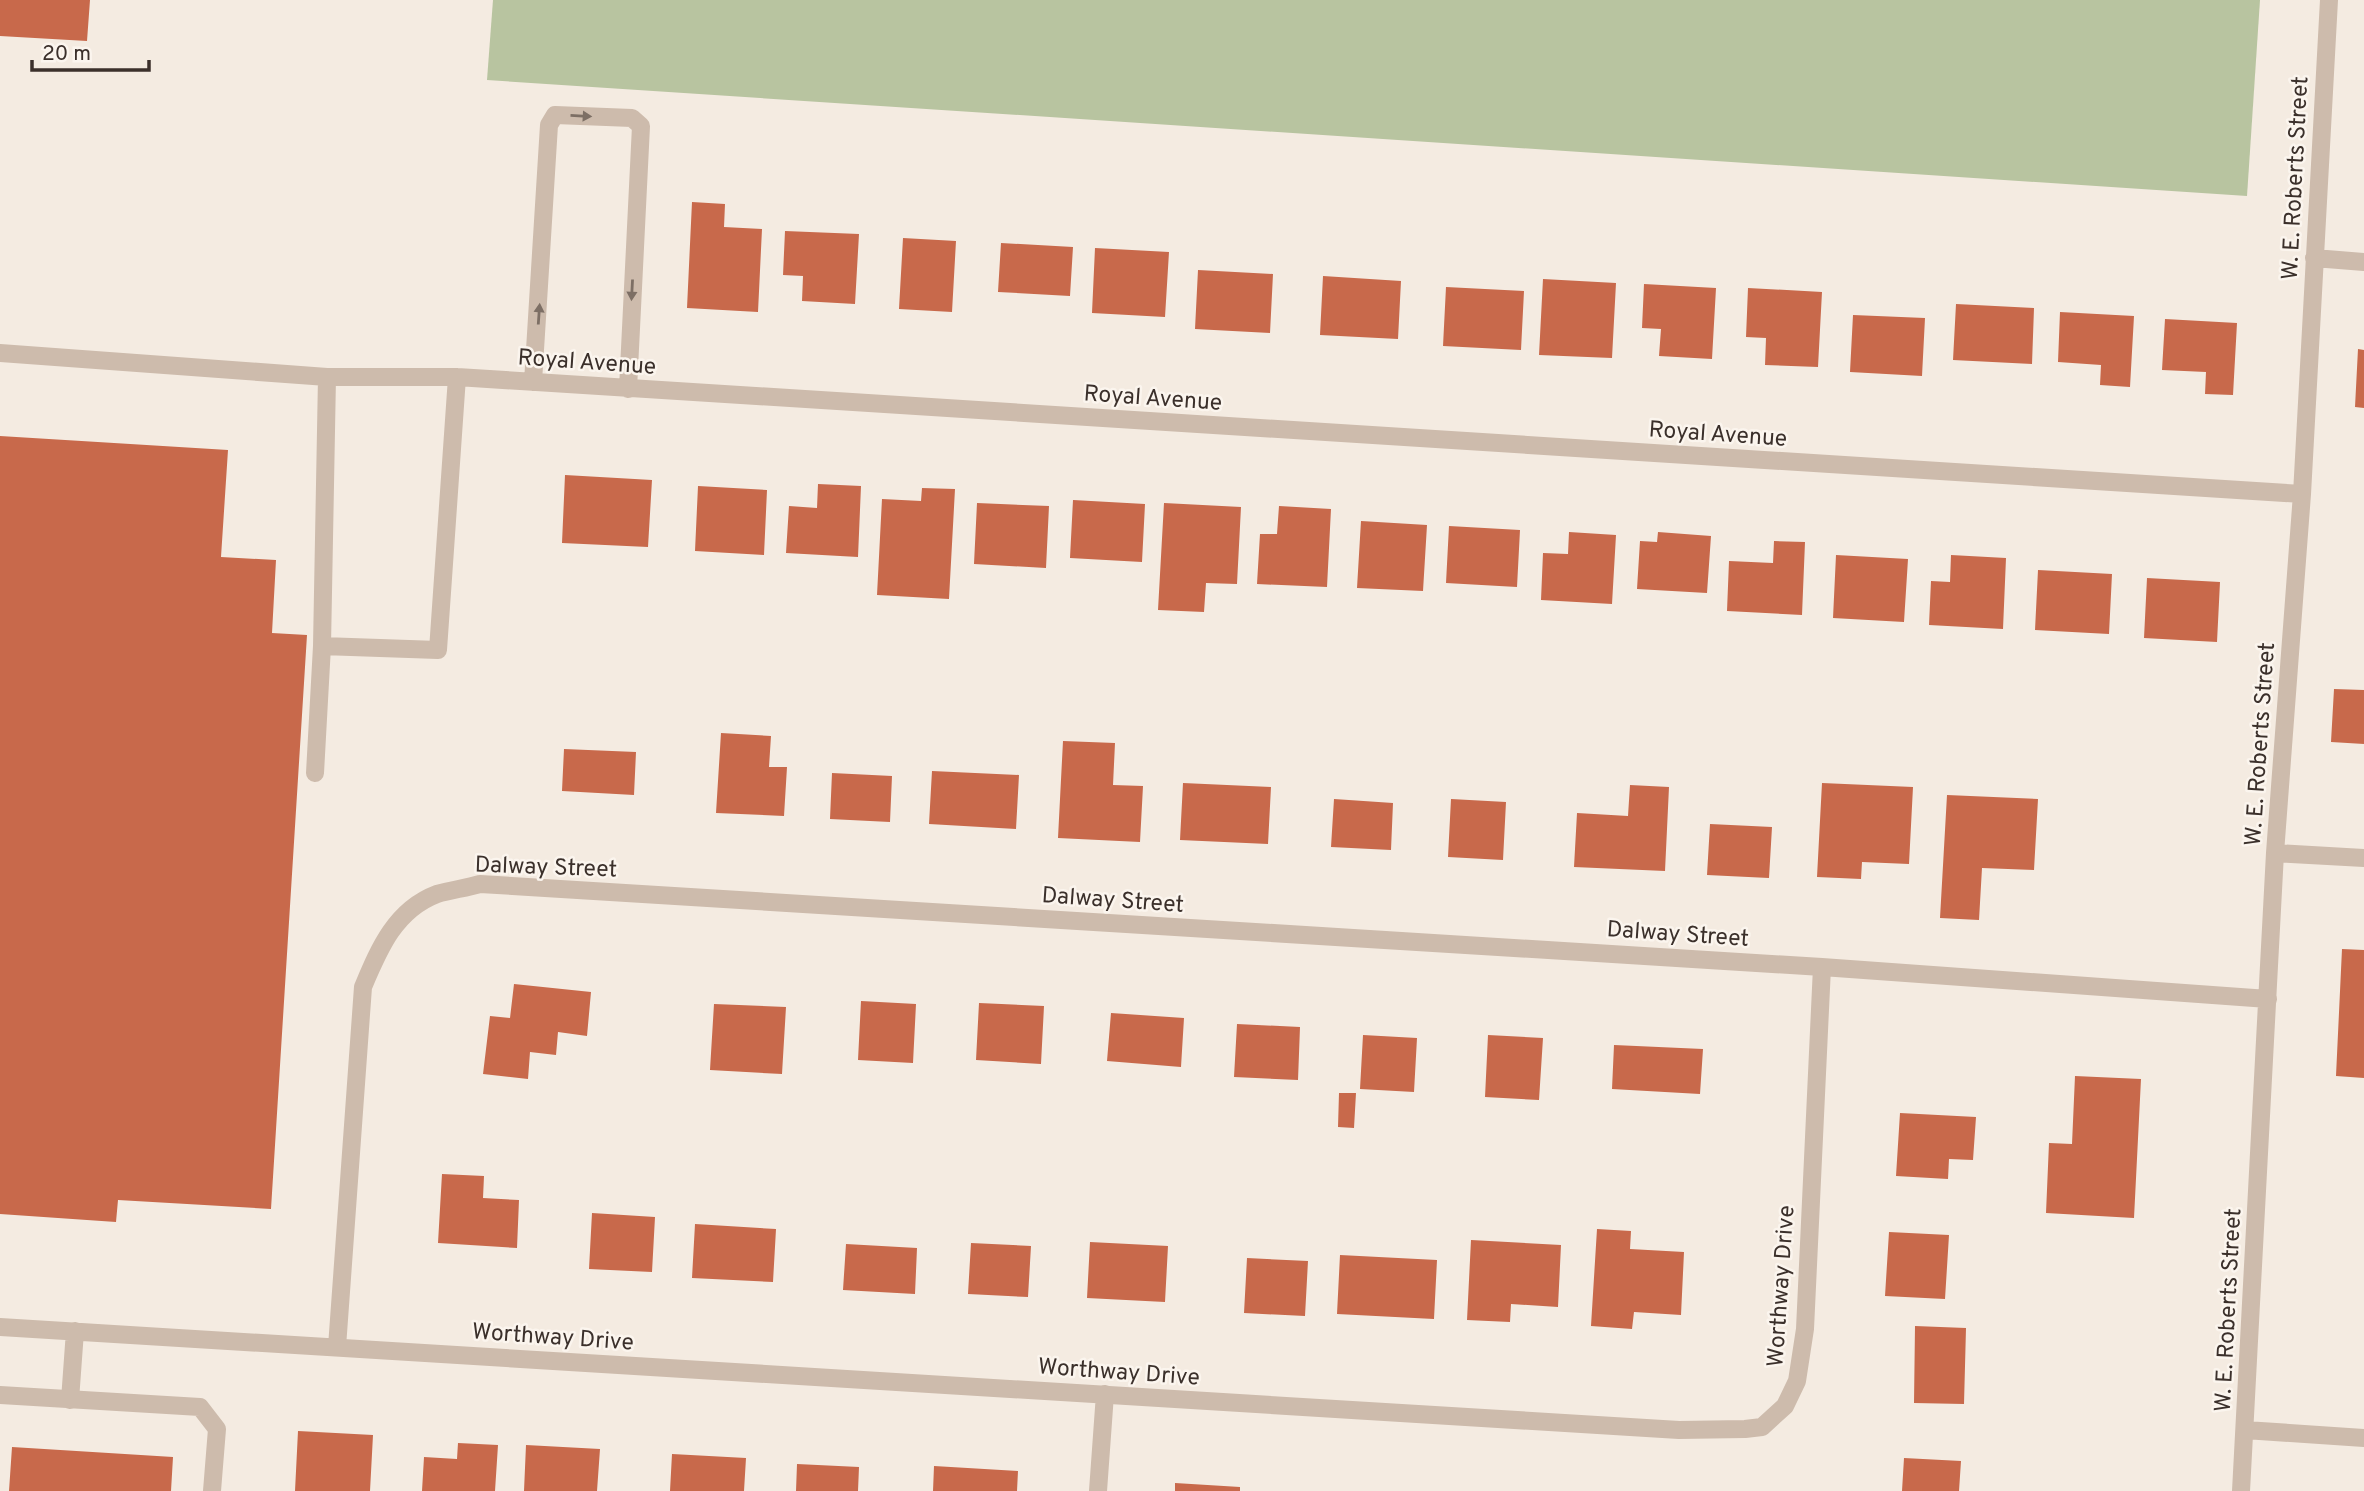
<svg xmlns="http://www.w3.org/2000/svg" width="2364" height="1491" viewBox="0 0 2364 1491" font-family="Overpass,sans-serif">
<style>
.green{fill:#b8c4a0}
.building{fill:#c8694b}
.lines{fill:none;stroke-linecap:round;stroke-linejoin:round}
.minor{stroke:#cdbbac;stroke-width:18}
.oneway{fill:#7d6f65}
.labels{text-anchor:middle;stroke-width:5;stroke-linejoin:round;paint-order:stroke}
.street-label{font-size:23px;fill:#3b302b;stroke:#fbf5ee}
</style>
<rect width="100%" height="100%" fill="#f4ebe1"/>
<!-- green -->
<path class="green" d="M493,0H2260L2247,196L487,80Z"/>
<!-- building -->
<path class="building" d="M0,0H90L87,41L0,36Z
M692,202L725,204L724,227L762,229L758,312L687,308Z
M785,231L859,234L855,304L802,301L803,276L783,275Z
M903,238L956,241L952,312L899,309Z
M1001,243L1073,247L1070,296L998,292Z
M1095,248L1169,252L1165,317L1092,313Z
M1198,270L1273,274L1270,333L1195,329Z
M1323,276L1401,281L1398,339L1320,335Z
M1543,279L1616,283L1612,358L1539,355Z
M1644,284L1716,288L1712,359L1659,356L1661,329L1642,328Z
M1446,287L1524,291L1521,350L1443,346Z
M1748,288L1822,292L1818,367L1765,365L1766,338L1746,337Z
M1956,304L2034,308L2032,364L1953,360Z
M2060,312L2134,316L2130,387L2100,385L2101,365L2058,362Z
M1853,315L1925,318L1922,376L1850,372Z
M2165,319L2237,323L2233,395L2205,394L2206,372L2162,370Z
M2358,349L2364,350V408L2355,407Z
M0,436L228,450L221,557L276,560L272,633L307,635L271,1209L118,1200L116,1222L0,1214Z
M565,475L652,480L648,547L562,543Z
M818,484L861,486L858,557L786,553L789,506L817,508Z
M698,486L767,490L764,555L695,551Z
M922,488L955,489L949,599L877,595L882,499L921,501Z
M1073,500L1145,504L1142,562L1070,558Z
M977,503L1049,506L1046,568L974,564Z
M1164,503L1241,507L1237,584L1206,583L1204,612L1158,610Z
M1279,506L1331,509L1327,587L1257,584L1260,534H1277Z
M1361,521L1427,525L1423,591L1357,588Z
M1449,526L1520,530L1517,587L1446,583Z
M1569,532L1616,535L1612,604L1541,600L1543,553L1568,554Z
M1658,532L1711,536L1707,593L1637,589L1640,541L1657,542Z
M1774,541L1805,542L1802,615L1727,611L1729,561L1773,563Z
M1836,555L1908,559L1904,622L1833,618Z
M1951,555L2006,558L2003,629L1929,625L1931,581L1950,582Z
M2038,570L2112,574L2109,634L2035,630Z
M2147,578L2220,582L2217,642L2144,638Z
M2334,689L2364,690V744L2331,742Z
M721,733L771,736L769,767H787L784,816L716,813Z
M1063,741L1115,743L1113,785L1143,786L1140,842L1058,838Z
M564,749L636,752L634,795L562,791Z
M932,771L1019,775L1016,829L929,824Z
M832,773L892,776L890,822L830,819Z
M1183,783L1271,787L1268,844L1180,840Z
M1822,783L1913,787L1909,864L1862,862L1861,879L1817,877Z
M1630,785L1669,787L1665,871L1574,867L1577,813L1628,816Z
M1947,795L2038,799L2034,870L1982,868L1979,920L1940,918Z
M1334,799L1393,803L1391,850L1331,847Z
M1451,799L1506,802L1503,860L1448,857Z
M1710,824L1772,827L1769,878L1707,875Z
M2342,949L2364,950V1078L2336,1076Z
M514,984L591,992L587,1036L558,1032L556,1055L530,1052L528,1079L483,1074L490,1016L510,1018Z
M861,1001L916,1004L913,1063L858,1060Z
M979,1003L1044,1006L1041,1064L976,1060Z
M714,1004L786,1007L782,1074L710,1070Z
M1111,1013L1184,1018L1181,1067L1107,1061Z
M1237,1024L1300,1027L1298,1080L1234,1077Z
M1363,1035L1417,1038L1414,1092L1360,1089Z
M1488,1035L1543,1038L1539,1100L1485,1097Z
M1614,1045L1703,1049L1700,1094L1612,1089Z
M2075,1076L2141,1079L2134,1218L2046,1213L2049,1143L2072,1144Z
M1339,1093H1356L1354,1128L1338,1127Z
M1900,1113L1976,1117L1973,1160L1949,1159L1948,1179L1896,1176Z
M442,1174L484,1176L483,1198L519,1200L517,1248L438,1243Z
M592,1213L655,1217L652,1272L589,1269Z
M695,1224L776,1229L773,1282L692,1278Z
M1597,1229L1631,1231L1630,1249L1684,1252L1681,1315L1634,1312L1632,1329L1591,1326Z
M1889,1232L1949,1235L1945,1299L1885,1296Z
M1471,1240L1561,1245L1558,1307L1511,1304L1510,1322L1467,1320Z
M1090,1242L1168,1246L1165,1302L1087,1298Z
M971,1243L1031,1246L1028,1297L968,1294Z
M846,1244L917,1248L915,1294L843,1290Z
M1340,1255L1437,1260L1434,1319L1337,1314Z
M1247,1258L1308,1261L1305,1316L1244,1313Z
M1915,1326L1966,1328L1964,1404L1914,1403Z
M298,1431L373,1435L370,1491H295Z
M458,1443L498,1445L495,1491H422L424,1457L457,1459Z
M526,1445L600,1449L597,1491H524Z
M12,1447L173,1457L171,1491H9Z
M672,1454L746,1458L744,1491H670Z
M1904,1458L1961,1461L1959,1491H1902Z
M797,1464L859,1467L858,1491H796Z
M934,1466L1018,1471L1017,1491H933Z
M1175,1483L1240,1487V1491H1175Z"/>
<g class="lines">
<!-- minor -->
<path class="minor" d="M2314,258L2364,262
M0,353L327,377H457L2302,494
M327,377L322,646L438,650L457,377
M533,382L549,125L555,115L632,118L641,126L628,389
M315,773L322,646
M2275,853L2364,858
M0,1327L1679,1430L1745,1429L1762,1427L1785,1406L1797,1381L1805,1329L1822,967
M337,1347L363,987C379,949 395,910 437,894C451,890 466,888 480,884L1822,967L2268,999
M0,1395L200,1407L217,1429L212,1491
M70,1400L75,1331
M2245,1430L2364,1438
M1098,1491L1105,1394
M2241,1491L2275,853L2302,494L2329,0"/>
</g>
<!-- one-way arrows -->
<defs><path id="oneway-solid" d="M-6-.8H1V-3.2L6.5 0L1 3.2V.8H-6Z" transform="scale(1.75)"/></defs>
<g class="oneway">
<use href="#oneway-solid" transform="translate(581 116) rotate(3)"/>
<use href="#oneway-solid" transform="translate(632 290) rotate(93)"/>
<use href="#oneway-solid" transform="translate(539 314) rotate(-86)"/>
</g>
<g class="labels">
<!-- street labels -->
<g class="street-label">
<text transform="translate(2294 178) rotate(-87)" y="8">W. E. Roberts Street</text>
<text transform="translate(587 361) rotate(4)" y="8">Royal Avenue</text>
<text transform="translate(1153 397) rotate(4)" y="8">Royal Avenue</text>
<text transform="translate(1718 433) rotate(4)" y="8">Royal Avenue</text>
<text transform="translate(2259 744) rotate(-86)" y="8">W. E. Roberts Street</text>
<text transform="translate(546 866) rotate(2)" y="8">Dalway Street</text>
<text transform="translate(1113 899) rotate(4)" y="8">Dalway Street</text>
<text transform="translate(1678 933) rotate(4)" y="8">Dalway Street</text>
<text transform="translate(1780 1286) rotate(-86)" y="8">Worthway Drive</text>
<text transform="translate(2227 1310) rotate(-87)" y="8">W. E. Roberts Street</text>
<text transform="translate(553 1336) rotate(4)" y="8">Worthway Drive</text>
<text transform="translate(1119 1371) rotate(4)" y="8">Worthway Drive</text>
</g>
</g>
<!-- scale -->
<path d="M32 60v10h117v-10" fill="none" stroke="#3b302b" stroke-width="3.5"/>
<text x="42" y="60" font-size="21" fill="#3b302b" stroke="#fbf5ee" stroke-width="5" paint-order="stroke">20 m</text>
</svg>
